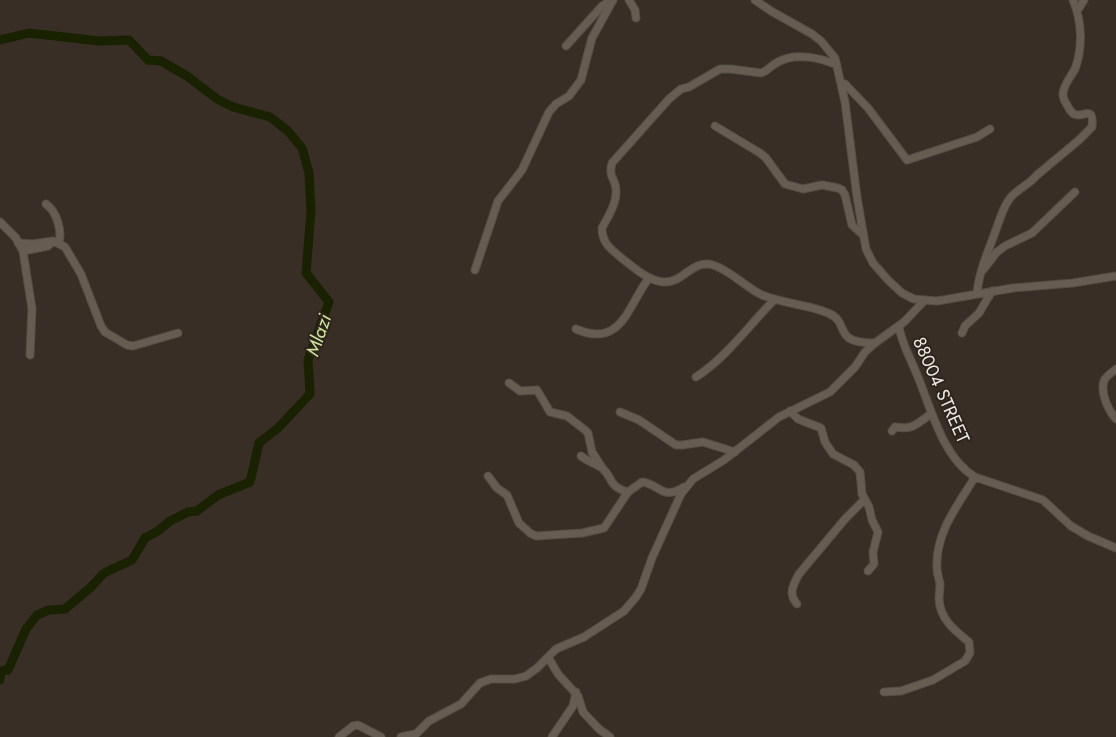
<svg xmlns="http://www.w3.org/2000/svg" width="1116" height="737" viewBox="0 0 1116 737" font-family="Jost,sans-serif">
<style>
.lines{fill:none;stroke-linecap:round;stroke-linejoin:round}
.river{stroke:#182100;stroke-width:9}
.minor-casing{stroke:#554d45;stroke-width:9}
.minor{stroke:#675c52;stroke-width:7}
.labels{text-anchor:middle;stroke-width:4;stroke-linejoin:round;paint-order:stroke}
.street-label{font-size:18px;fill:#efe9e3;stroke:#2d241b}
.water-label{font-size:19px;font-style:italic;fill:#cde59b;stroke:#2d241b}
</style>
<rect width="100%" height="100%" fill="#382e25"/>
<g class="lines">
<!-- river -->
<path class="river" d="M0,40L29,33L99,41L129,40L148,60L161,61L187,76L217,99L233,107L270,117L288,131L302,148L309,173L311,211L306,273L329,302L308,360L310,394L278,428L259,443L250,482L218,495L197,511L188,512L170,521L158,531L145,538L132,560L104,573L90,588L65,609L49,610L37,615L26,629L8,670L1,671L0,680"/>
<defs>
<path id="minor" d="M629,0L635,10L636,18
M755,0L771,11L812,34L821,41L835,58L845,102L857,197L866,249L873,263L888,280L902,293L914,299L937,301L1013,288L1073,283L1116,276
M1077,11L1084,0
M566,46L602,6L612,0
M837,65C821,58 795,52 778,62C771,65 768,71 761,73L731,69H720L689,87L681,89L669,99L612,163C608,179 616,178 616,190C617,203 608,217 602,228C602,234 603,238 606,243C610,250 642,275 650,278C654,280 660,282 665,282C684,282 693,259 713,265C730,270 745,287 762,295C783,304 807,304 828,313C852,323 830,343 875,343
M842,83L845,84L868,108L907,160L977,137L990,129
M715,126L760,153L766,158L785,184L803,189L822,185L838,188L842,190L845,195L852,225L863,235
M46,204C57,212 62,230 59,243
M0,222L16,238L23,251L32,309L30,355
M18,243L33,244L53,241L65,247L81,274L101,326L105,332L127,345L133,346L178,333
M23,251L48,246L51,243
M475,270L498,201L522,170L549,112L556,104L569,96L581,80L592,38L613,0
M983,270L997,252L1005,246L1032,233L1075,192
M977,294C979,269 990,248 998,224C1002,214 1004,205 1011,197C1019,188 1030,184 1037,175L1079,140L1092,127C1094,103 1083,119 1074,114C1070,112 1069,108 1067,105C1065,102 1063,98 1063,94C1063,85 1071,77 1075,69C1083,48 1082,21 1073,0
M899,326C901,342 909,355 915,370C930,403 941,457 975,477L1043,500L1071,526L1088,536L1116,548
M576,329C622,349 628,305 649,278
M962,333L965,326L979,313L992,291
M1116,369C1112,372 1106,376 1104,381C1100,392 1108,410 1116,419
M696,377C727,357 749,325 775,299
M509,383L520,391L537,390L550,412L567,416L585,430L588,433L592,452L603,469
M790,411L798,419L821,428L825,442L833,454L854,465L860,472L862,494L869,507L872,520L878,532L873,552L874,564L868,571
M620,412L639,420L676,445H682L703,442L735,452
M892,431L895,427C914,430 916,424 931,414
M581,456C587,461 596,464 602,468C614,478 607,486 628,492L642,482C660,484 662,501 684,487
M488,476L497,488L507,495L519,523L530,533L536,536L582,533L604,528L628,492
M797,604C788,594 793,585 799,574L845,519L865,499
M548,657L558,674L578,696L583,712L599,729L610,737
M884,692L901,691L933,680L965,661L970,653L969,642C954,630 940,619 939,599C939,594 940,589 940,584C939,578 937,574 937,568C935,533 958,505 975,477
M339,737L353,726L358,725L381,737
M401,737L415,734
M413,737L429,721L461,704L480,683L491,679H515L526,676L537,668L556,649L584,637L624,611L636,597L641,589L652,558L681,494L693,479L724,460L779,417L830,392L855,367L865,352L875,343L904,322L924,301
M552,737L573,706L576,692"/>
</defs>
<!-- minor casing -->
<use href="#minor" class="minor-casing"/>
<!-- minor -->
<use href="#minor" class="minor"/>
</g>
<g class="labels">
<!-- street labels -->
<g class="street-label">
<text transform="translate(941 390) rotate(66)" y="6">88004 STREET</text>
</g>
<!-- water labels -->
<g class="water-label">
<text transform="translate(318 335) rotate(-71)" y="7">Mlazi</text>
</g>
</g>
</svg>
